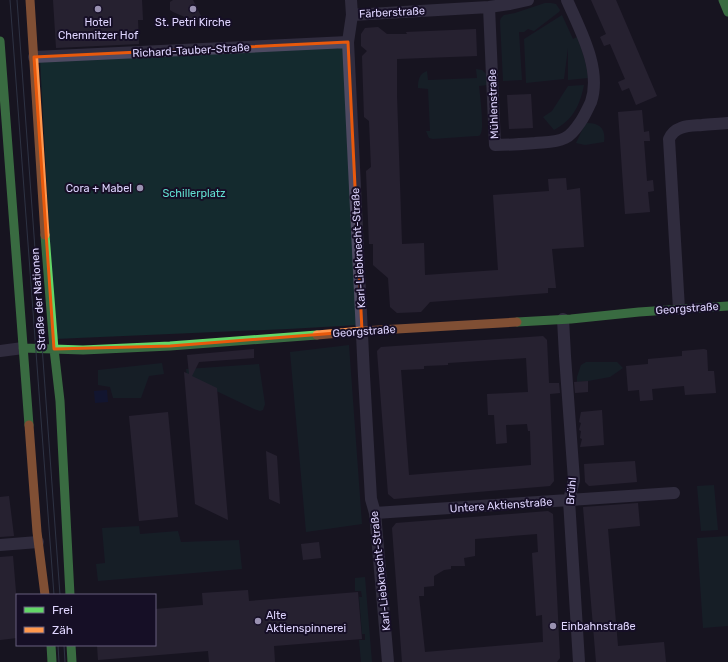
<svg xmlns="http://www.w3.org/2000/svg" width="728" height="662" viewBox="0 0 728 662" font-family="Rubik,sans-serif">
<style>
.green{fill:#142a2e}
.water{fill:#0c1841}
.building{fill:#383243;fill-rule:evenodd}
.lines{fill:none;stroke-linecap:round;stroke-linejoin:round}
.street{stroke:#4e4a62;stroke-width:12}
.fast{stroke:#63d668;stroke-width:9}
.slow{stroke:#ff974d;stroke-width:9}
.tram{stroke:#47576c;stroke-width:1}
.marked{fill:none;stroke:#e8590c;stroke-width:3;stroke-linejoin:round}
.poi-dot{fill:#9991b1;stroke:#160f26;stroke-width:1.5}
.labels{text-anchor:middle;stroke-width:4;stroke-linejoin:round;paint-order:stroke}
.street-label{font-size:11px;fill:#dfd5ff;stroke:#160f26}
.poi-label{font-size:11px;fill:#dfd5ff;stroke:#160f26}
.park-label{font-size:11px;fill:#61dfd0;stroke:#160f26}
</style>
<rect width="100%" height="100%" fill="#181421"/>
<!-- green -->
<path class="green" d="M545,3H551L556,4L560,10L559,12L534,31L528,29L524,32H519L522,80L503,81L500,21L501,18L504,15L515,13Z
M562,15L573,39L577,37C582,51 587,64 588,78L568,80V48L564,79L526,83L524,39Z
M345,46L359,325L288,329L55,339L40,60Z
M476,69L482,70L486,74L488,85L479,86C480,94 484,127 481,133C480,136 479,136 476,136L433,139L429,138L426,131H430L428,89L418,88C418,80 419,74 427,71L428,80L477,78Z
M584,85C580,105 573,120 554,130L543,117L552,111L568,86Z
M587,123C600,123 606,129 604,142L585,145L576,143L585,124Z
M349,345L362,524L306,532L290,352Z
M586,362H617L623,368L610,377L588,381L577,382V377L581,365Z
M162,363L164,374L149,376L141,398H113L110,387L98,385V370Z
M259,364L265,404L263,410L260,411L254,409L187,377L186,369Z
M714,485L718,530L701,531L697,486Z
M139,526L140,534L178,531L181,542L239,540L242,569L98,581L96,564L105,563L102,528Z
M728,536V626L703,628L697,538Z
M365,577L372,662H361L359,640H365V634H362L359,597H362L361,591H355V578Z"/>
<!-- water -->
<path class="water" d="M107,390L108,402L95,403L94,391Z"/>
<!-- building -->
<path class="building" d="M53,0H142L143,20H138L139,44L56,48Z
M173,0H193L202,18L194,21L173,12L170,10V2Z
M591,0H616L657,96L636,105L629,88L622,91L618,82L625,79L610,44L604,46L600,37L606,34Z
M378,27L387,34H407L406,32L476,29L477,56L397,59V96L402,244L424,243L425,275L498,270L493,195L549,191L548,179L566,178L567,190L580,188L584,247L552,249L556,288H548V293L430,302L421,312L397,313L390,307L388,278L373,265V244H369L366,171L371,167L369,121L364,117L362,56L367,51L361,46V34L365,28Z
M531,94L533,128L509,129L507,95Z
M642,110L644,132L649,131L650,141H644L647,181L653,180L654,191L648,192L650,212L625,214L618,112Z
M543,336L547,340L549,383H559L560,393L550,394L554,481L550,486L394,499L388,494L377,351L381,347ZM526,358L528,392L487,394L488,415H494L496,444L507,443L506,425L527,424L528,431H530L531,465L409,475L401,370L424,369V366L448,365V363Z
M254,349V358L199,362L192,376L217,388L228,520L195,504L184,372L189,374L187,355Z
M704,349L707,350L708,371H714L716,393L685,395L684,386L652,389L653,400L640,401L639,390L628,391L626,366L648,364V359L682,356V351Z
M588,381V392L575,393L574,382Z
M602,410L604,445L580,447L582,439L580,438L581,431L579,430L581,423L579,422L581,412Z
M168,412L178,517L139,521L129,416Z
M266,451L277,456L280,504L269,499Z
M635,461L637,482L589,486L585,482L584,464Z
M9,496L14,536L0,537V497Z
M638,503L640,526L608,529L618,646L664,642L666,662H596L583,507Z
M548,511L553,514L560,658L557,662H402L392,528L396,523ZM537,534L538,552L532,553L536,616L542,615L543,642L425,652L419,596H424V587L434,586V576L444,570L451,569V566H465L464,558L475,556V539Z
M319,542L321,558L303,560L301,544Z
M13,556L17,604V638L0,640V557Z
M248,590L249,601L358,592L362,639L274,646L275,662H209L208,651L98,660L97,645H155V609L203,605L202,593Z"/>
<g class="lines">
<!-- street -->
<path class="street" d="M351,0L352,15L348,42L364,376L371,499L375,513L388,662
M489,7L495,145C508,145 521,144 535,143C545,142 555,143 565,138C572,135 577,127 581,121C585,115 588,108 591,102C602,69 580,30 567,0
M352,15L489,7L510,4L528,0
M34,57L348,42
M679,309L669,139C675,125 690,126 702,125C711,124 719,124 728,123
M563,319L565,356L574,480L569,500L579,662
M0,351L23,348
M375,513L674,493
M0,545L38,542"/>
<!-- fast -->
<path class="fast" d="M723,0L728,12
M0,41L29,425
M45,235L54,349L60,401L70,595
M517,322L571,319L639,312L728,306
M23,348L83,350L170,346L317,335
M51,645L52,662
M71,645L72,662"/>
<!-- slow -->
<path class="slow" d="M30,0L45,235
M317,335L362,331L517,322
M29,425L37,532L45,595"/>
<!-- tram -->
<path class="tram" d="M10,0L54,595
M17,0L60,595
M58,645L59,662
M64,645L65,662"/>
</g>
<!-- marked area -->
<path d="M0 0H728V662H0ZM348,42L362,331L170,346L54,349L34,57Z" fill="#181421" fill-opacity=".55" fill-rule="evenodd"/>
<path class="marked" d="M348,42L362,331L170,346L54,349L34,57Z"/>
<!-- markers -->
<g class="poi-dot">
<circle cx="98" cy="9" r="4"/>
<circle cx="193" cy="9" r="4"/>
<circle cx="140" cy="188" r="4"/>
<circle cx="258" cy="621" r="4"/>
<circle cx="553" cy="626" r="4"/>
</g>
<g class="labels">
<!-- street labels -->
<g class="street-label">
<text transform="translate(392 12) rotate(-3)" y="4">Färberstraße</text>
<text transform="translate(191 50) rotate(-3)" y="4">Richard-Tauber-Straße</text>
<text transform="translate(493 104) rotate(-92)" y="4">Mühlenstraße</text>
<text transform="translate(358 248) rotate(-93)" y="4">Karl-Liebknecht-Straße</text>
<text transform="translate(38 299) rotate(-94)" y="4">Straße der Nationen</text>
<text transform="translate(687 308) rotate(-4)" y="4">Georgstraße</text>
<text transform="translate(364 331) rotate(-4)" y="4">Georgstraße</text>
<text transform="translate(571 491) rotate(-85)" y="4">Brühl</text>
<text transform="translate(501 505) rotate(-4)" y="4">Untere Aktienstraße</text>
<text transform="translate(380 571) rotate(-96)" y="4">Karl-Liebknecht-Straße</text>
</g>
<!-- poi labels -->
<g class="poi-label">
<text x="98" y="26">Hotel<tspan x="98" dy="13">Chemnitzer Hof</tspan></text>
<text x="193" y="26">St. Petri Kirche</text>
<text x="132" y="192" text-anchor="end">Cora + Mabel</text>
<text x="266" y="619" text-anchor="start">Alte<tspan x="266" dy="13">Aktienspinnerei</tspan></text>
<text x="561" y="630" text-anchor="start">Einbahnstraße</text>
</g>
<!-- park labels -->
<g class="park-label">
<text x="194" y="197">Schillerplatz</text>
</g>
</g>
<!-- legend -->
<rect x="16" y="594" width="140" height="52" fill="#160f26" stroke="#665e7d"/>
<rect x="24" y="607" width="20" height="6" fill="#63d668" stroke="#665e7d"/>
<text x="52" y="614" font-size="12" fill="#dfd5ff">Frei</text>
<rect x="24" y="627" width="20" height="6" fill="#ff974d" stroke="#665e7d"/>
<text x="52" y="634" font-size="12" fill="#dfd5ff">Zäh</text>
</svg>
